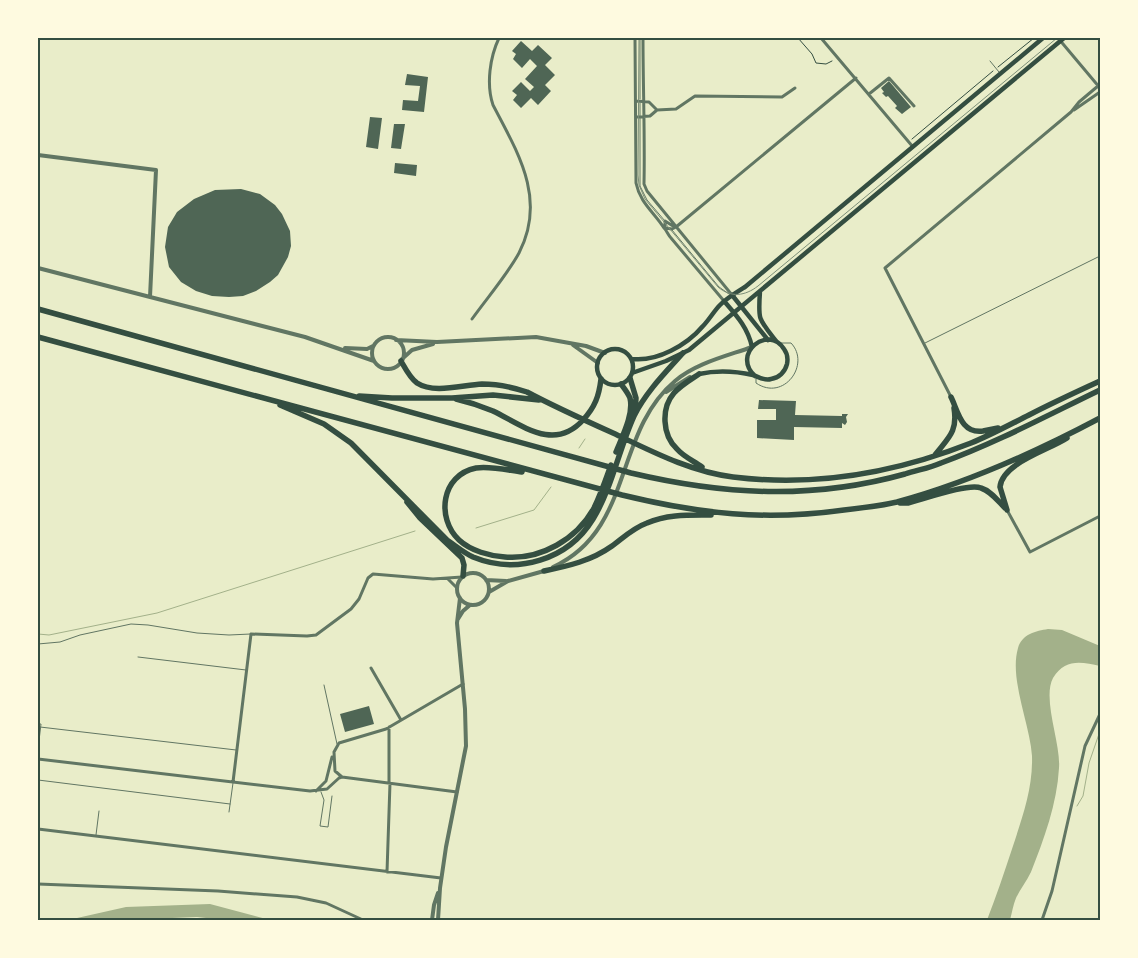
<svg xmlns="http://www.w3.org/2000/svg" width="1138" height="958" viewBox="0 0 1138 958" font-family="Roboto,sans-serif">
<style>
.water{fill:#a3b18a}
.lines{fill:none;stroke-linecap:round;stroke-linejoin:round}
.stream{stroke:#a3b18a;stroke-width:1}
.building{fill:#4f6655}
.path{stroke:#344e41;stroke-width:1}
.service{stroke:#617663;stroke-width:1}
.minor{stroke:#617663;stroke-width:3}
.tertiary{stroke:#617663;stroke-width:4}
.secondary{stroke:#344e41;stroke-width:4.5}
.motorway{stroke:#344e41;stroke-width:5.5}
.tram{stroke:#7c8e77;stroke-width:1}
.neatline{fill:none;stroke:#344e41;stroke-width:2}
</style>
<rect width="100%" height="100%" fill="#e9edc9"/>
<!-- water -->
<path class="water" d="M1048,629L1062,630L1100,646V666C1082,662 1065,658 1053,678C1042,699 1061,743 1059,768C1057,804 1044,839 1031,872C1027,881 1020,889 1016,898C1013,905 1012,913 1010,920H987C996,897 1004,873 1012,849C1022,818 1033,789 1032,756C1030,724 1009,679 1018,648C1022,634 1036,631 1048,629Z
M210,904L270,920H224L197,917L123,920H75L77,918L126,907Z"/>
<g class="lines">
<!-- stream -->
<path class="stream" d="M579,448L585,439
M476,528L534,510L551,487
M38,634L49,635L157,613L415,531
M1077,806L1083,796L1089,763L1100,731"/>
</g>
<!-- building -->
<path class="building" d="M521,41L532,51L538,45L552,58L545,65L555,75L545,85L551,91L538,105L531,98L521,108L513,100L517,95L512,91L521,82L530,91L534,87L525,79L537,66L530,59L522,68L513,59L516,54L512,51Z
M407,74L428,77L424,112L402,110L403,100L418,101L420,86L405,85Z
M889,81L911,107L902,114L895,108L897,106L888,96L886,97L882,93L884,92L881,88Z
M370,117L382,118L378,149L366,147Z
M394,124H405L401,149L391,148Z
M395,163L417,165L416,176L394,173Z
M241,189L260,194L275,205L282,214L290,231L291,246L288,257L278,275L270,282L256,291L243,296L229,297L212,296L196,291L181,282L169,267L165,247L168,227L177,212L194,199L215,190Z
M759,400L796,401L795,415L842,416V414H848L846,417L847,422L845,425L842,423V428L794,427V440L757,438V420H776V409H758Z
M369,706L374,724L345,732L340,714Z"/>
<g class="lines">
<!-- path -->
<path class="path" d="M798,38L812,54L816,63L826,64L832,61
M998,67L1034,38
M912,139L993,71"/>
<!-- service -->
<path class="service" d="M990,61L999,72
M640,99V38
M640,103V186L647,200L665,221
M672,230L719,287L729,294
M925,343L1100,256
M756,379V383C784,402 811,364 791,343H781
M38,644L60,642L80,635L131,624L148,625L197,633L229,635L251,634
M138,657L246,670
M324,685L337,744
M38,724H41L38,749
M40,727L236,750
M38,780L230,804
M321,792L324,800L320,826L328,827L332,796
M229,812L233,783
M96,835L99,811"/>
<!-- minor -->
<path class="minor" d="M635,38L636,183C640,203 654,212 664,228C667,231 668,235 671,238L724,301
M643,38C643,87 645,135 644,184L647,191L732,295
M821,38L913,147
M1058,38L1100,88
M869,94L889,78L914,106
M636,101L649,102L657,110
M1074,110L1100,92
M636,117L650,116L657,110L676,109L695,96L782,97L795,88
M665,228L672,229L676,227L856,78
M665,228V221L673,226
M472,319C487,298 507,275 519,253C547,199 518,153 493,105C486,84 490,57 499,38
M951,397L885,268L1071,112L1079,102L1098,86
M1007,510L1030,552L1100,516
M448,579L457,588
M371,668L401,720
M38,759L310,791L327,789L339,778L342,777
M233,782L251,634L307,636L316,635L351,609L359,599L368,578L373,574L433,579L462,577
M389,783V727
M316,791L326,781L332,757
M457,792L342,777L335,771L334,752L339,743L386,729L463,684
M38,829L441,878
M387,872L390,783
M38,884L218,891L297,897L326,903L363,920
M1042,920L1052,891L1085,746L1100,714"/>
<!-- tertiary -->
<path class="tertiary" d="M38,155L156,170L150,297
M38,268L305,337L374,361
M372 353a16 16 0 1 1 32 0a16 16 0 1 1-32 0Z
M396,340L437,342L536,337L586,346L605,353
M573,345L598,363
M345,348L367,349L373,346
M402,359L412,350L433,344
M666,392L690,377
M553,567C634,530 613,433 675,381C696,363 727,356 752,347
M457 589a16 16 0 1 1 32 0a16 16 0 1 1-32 0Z
M486,580L506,581
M489,592L508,581L544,571
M458,619L463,611L470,605
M432,920L434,905L438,893
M438,920L440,888L446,847L466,746L465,709L457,623L460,598"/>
<!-- secondary -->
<path class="secondary" d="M760,291C758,320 758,318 776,341
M732,295L768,340
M724,301C737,316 748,328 752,347
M597 367a18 18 0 1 1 36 0a18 18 0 1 1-36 0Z
M632,359C657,362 687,345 703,326C709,320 714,311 720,305C727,298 737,292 745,287L1043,38
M632,373L666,361L689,350L1064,38
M699,374C717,370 735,371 753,375C759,377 764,381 771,379C779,378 785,372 787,364C788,359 787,353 784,349C768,324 731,354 755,376"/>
<!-- motorway -->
<path class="motorway" d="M38,309L631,473C724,495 812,500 905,474C917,470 930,468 941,463C996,443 1048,415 1100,390
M38,337L622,495C700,514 765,521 844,510C862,508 880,506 897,502C967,483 1036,452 1100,418
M401,361C405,368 410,378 417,383C434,394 462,385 482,384C498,384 512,387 527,392C555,407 584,420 613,433C651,451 691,472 733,477C814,487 895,473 971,443C991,435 1009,425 1029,415C1052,403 1076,392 1100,381
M699,374C690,380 681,385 674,393C661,408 662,435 677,449C684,457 694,461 702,467
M630,378L636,398L635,413
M359,396L392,398H452L493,395L539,400
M951,397C958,411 961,434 983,431C988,430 993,429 998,428
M456,399C469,402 481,406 493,411C522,425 554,452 583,420C595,407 599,396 601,379
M280,405L324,424L351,443L447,540C456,546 464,553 473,557C517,575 568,560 593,519C612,488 619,449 634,416C646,392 665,373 683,353
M616,452C622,437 634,414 630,398C628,393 624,388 621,384
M935,455C948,438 958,432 954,408
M522,472C507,470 491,466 476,468C441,475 436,518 459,540C471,551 490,556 505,557C541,560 577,539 594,508C601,494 606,479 611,465
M407,502L420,518L462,558L464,565L463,576
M900,503H908C924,499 968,483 981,488C991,491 998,501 1005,508
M1007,510L1000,487C1002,463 1049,450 1067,438
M544,571C568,566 591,561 612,546C623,538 633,528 647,523C667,514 689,515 711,515"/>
<!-- tram -->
<path class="tram" d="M639,38L638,175L639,185L645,199L718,287C731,298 745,296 758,286L1057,38"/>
</g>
<!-- border -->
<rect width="1138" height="958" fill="none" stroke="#fefae0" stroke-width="78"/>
<rect x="39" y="39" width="1060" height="880" class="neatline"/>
</svg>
